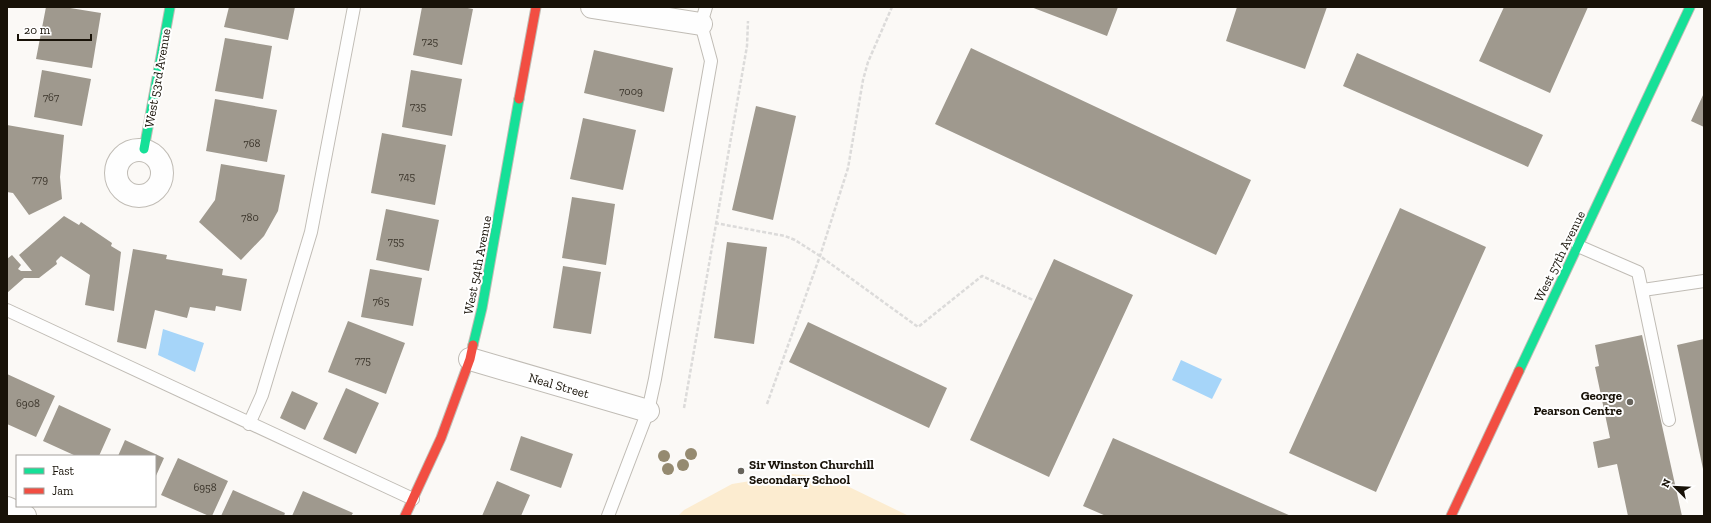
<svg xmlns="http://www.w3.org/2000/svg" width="1711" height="523" viewBox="0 0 1711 523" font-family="'Zilla Slab',serif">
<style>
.green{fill:#fcecd0}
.water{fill:#a6d5f9}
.building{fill:#9f998e}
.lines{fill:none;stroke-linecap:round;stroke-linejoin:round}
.lane-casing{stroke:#c0bcb5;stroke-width:14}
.street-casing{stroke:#c0bcb5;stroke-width:24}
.fast-casing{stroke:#c0bcb5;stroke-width:11}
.jam-casing{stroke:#c0bcb5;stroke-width:11}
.path{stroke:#dcdbda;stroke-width:2.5;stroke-dasharray:4 2;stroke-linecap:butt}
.lane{stroke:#fefefe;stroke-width:12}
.street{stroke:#fefefe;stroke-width:22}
.fast{stroke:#16e098;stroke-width:9}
.jam{stroke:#f24e42;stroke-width:9}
.tree{fill:#958a70}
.poi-dot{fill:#67635b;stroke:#fff;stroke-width:1.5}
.labels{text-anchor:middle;stroke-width:4;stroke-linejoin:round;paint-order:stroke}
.number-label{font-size:11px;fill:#3a342a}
.street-label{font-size:13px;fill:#181208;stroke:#fff}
.poi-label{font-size:13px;font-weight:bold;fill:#181208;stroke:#fff;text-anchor:end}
</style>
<rect width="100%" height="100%" fill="#fbf9f6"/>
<!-- green -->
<path class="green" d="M792,474L811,476L843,484L909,516H678L684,510L732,484Z"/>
<!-- water -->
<path class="water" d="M163,329L204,343L195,372L158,355Z
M1181,360L1222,379L1212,399L1172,380Z"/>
<!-- building -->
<path class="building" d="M46,7H64L101,13L92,68L36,59Z
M229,7H295L288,40L224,27Z
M422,7H462L473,9L462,65L413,55Z
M1031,7H1118L1107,36Z
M1237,7H1327L1305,69L1226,41Z
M1504,7H1588L1550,93L1479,61Z
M225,38L272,46L263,99L215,91Z
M971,48L1251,180L1216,255L935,124Z
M594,50L673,68L664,112L584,93Z
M1357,53L1543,135L1528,167L1343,86Z
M42,70L91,79L82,126L34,117Z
M411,70L462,79L452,136L402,127Z
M1704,93V127L1691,121Z
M215,99L277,110L267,162L206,151Z
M756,106L796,116L773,220L732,210Z
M583,118L636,130L623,190L570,179Z
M7,125L64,135L60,177L62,199L29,215L13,193L7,192Z
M382,133L446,145L435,205L371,193Z
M221,164L285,175L278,211L264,236L241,260L199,222L215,200Z
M572,197L615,204L606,265L562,258Z
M1400,208L1486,247L1376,492L1289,453Z
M386,209L439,220L429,271L376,260Z
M64,216L79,225L81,222L112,243L111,246L121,252L114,311L85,305L90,275L61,256L56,261L57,264L39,278H24L7,293V259L12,255L21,265L18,269L21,271H32L19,255Z
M727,242L767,247L754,344L714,338Z
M133,249L167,255L166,259L223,269L222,275L247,279L241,311L216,306L215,311L190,307L187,318L155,310L146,349L117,342Z
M1054,259L1133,295L1049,477L970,440Z
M563,266L601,272L591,334L553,328Z
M370,269L422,278L413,326L361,317Z
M348,321L405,343L386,394L328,372Z
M808,322L947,388L929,428L789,362Z
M1642,335L1682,516H1628L1617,464L1598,468L1593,442L1610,438L1595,367L1599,366L1595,345Z
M1704,339V468L1703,469L1677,345Z
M7,374L55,396L36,437L7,424Z
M346,388L379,403L356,454L323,439Z
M292,391L318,403L305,430L280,418Z
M59,405L111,429L99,456H76L43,441Z
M521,436L573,454L561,488L510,470Z
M1113,438L1291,516H1106L1083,506Z
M125,440L164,458L155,478V456H118Z
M178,458L228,481L212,516H209L161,495Z
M497,481L530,495L521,516H482Z
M233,490L285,513L284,516H221Z
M303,491L353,513L351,516H292Z"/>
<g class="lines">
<defs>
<path id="lane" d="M1578,246L1638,272L1669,420
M1643,290L1704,281
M7,310L413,499
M249,424L262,395L311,232L354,7
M608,516L648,411L655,379L711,61L701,24L706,7"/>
<path id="street" d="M592,7L701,24
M116 173a23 23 0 1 1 46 0a23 23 0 1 1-46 0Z
M470,359L648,411
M7,508L25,516"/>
<path id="fast" d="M144,149L170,7
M473,345L482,308L519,99
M1519,371L1690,7"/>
<path id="jam" d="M519,99L536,7
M405,516L441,438L470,359L473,345
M1451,516L1519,371"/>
</defs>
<!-- lane casing -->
<use href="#lane" class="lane-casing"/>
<!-- street casing -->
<use href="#street" class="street-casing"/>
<!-- fast casing -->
<use href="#fast" class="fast-casing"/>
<!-- jam casing -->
<use href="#jam" class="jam-casing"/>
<!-- path -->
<path class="path" d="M715,223L785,236L795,240L820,256L918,327L982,276L1033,300
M767,404L820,256L848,168L863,80L868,62L892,7
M684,408L747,46L748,21"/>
<!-- lane -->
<use href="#lane" class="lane"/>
<!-- street -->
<use href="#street" class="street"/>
<!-- fast -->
<use href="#fast" class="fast"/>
<!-- jam -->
<use href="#jam" class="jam"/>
</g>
<!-- trees -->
<g class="tree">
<circle cx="691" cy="454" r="6"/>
<circle cx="664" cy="456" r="6"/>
<circle cx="683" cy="465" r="6"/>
<circle cx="668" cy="469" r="6"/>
</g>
<!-- markers -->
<g class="poi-dot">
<circle cx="1630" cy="402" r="4"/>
<circle cx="741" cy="471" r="4"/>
</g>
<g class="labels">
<!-- number labels -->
<g class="number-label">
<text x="430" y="45">725</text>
<text x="631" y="95">7009</text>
<text x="51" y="101">767</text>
<text x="418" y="110">735</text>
<text x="252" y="147">768</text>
<text x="407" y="180">745</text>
<text x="40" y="183">779</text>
<text x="250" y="221">780</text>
<text x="396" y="245">755</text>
<text x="381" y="305">765</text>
<text x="363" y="364">775</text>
<text x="28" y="407">6908</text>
<text x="205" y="491">6958</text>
</g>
<!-- street labels -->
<g class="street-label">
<text transform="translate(157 78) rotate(-80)" y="5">West 53rd Avenue</text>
<text transform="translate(1559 256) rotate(-64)" y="5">West 57th Avenue</text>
<text transform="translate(477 265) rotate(-79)" y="5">West 54th Avenue</text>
<text transform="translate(559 385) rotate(16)" y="5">Neal Street</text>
</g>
<!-- poi labels -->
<g class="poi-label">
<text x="1622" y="400">George<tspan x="1622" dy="15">Pearson Centre</tspan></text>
<text x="749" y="469" text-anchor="start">Sir Winston Churchill<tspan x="749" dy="15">Secondary School</tspan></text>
</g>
</g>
<!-- border -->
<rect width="1711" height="523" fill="none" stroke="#181208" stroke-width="16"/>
<!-- legend -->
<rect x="16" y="455" width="140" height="52" fill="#ffffff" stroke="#a3a09c"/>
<rect x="24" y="468" width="20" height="6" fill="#16e098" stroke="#a3a09c"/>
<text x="52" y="475" font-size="12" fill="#181208">Fast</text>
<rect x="24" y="488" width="20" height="6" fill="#f24e42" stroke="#a3a09c"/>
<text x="52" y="495" font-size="12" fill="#181208">Jam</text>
<!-- north arrow -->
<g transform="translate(1675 487) rotate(294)" stroke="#ffffff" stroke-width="3" paint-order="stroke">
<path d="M0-3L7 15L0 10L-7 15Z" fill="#181208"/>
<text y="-6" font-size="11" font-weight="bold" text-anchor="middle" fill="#181208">N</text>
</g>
<!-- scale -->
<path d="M18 34v6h73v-6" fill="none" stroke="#181208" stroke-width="2"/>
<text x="24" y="34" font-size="12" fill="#181208" stroke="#ffffff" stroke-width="3" paint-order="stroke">20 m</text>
</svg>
